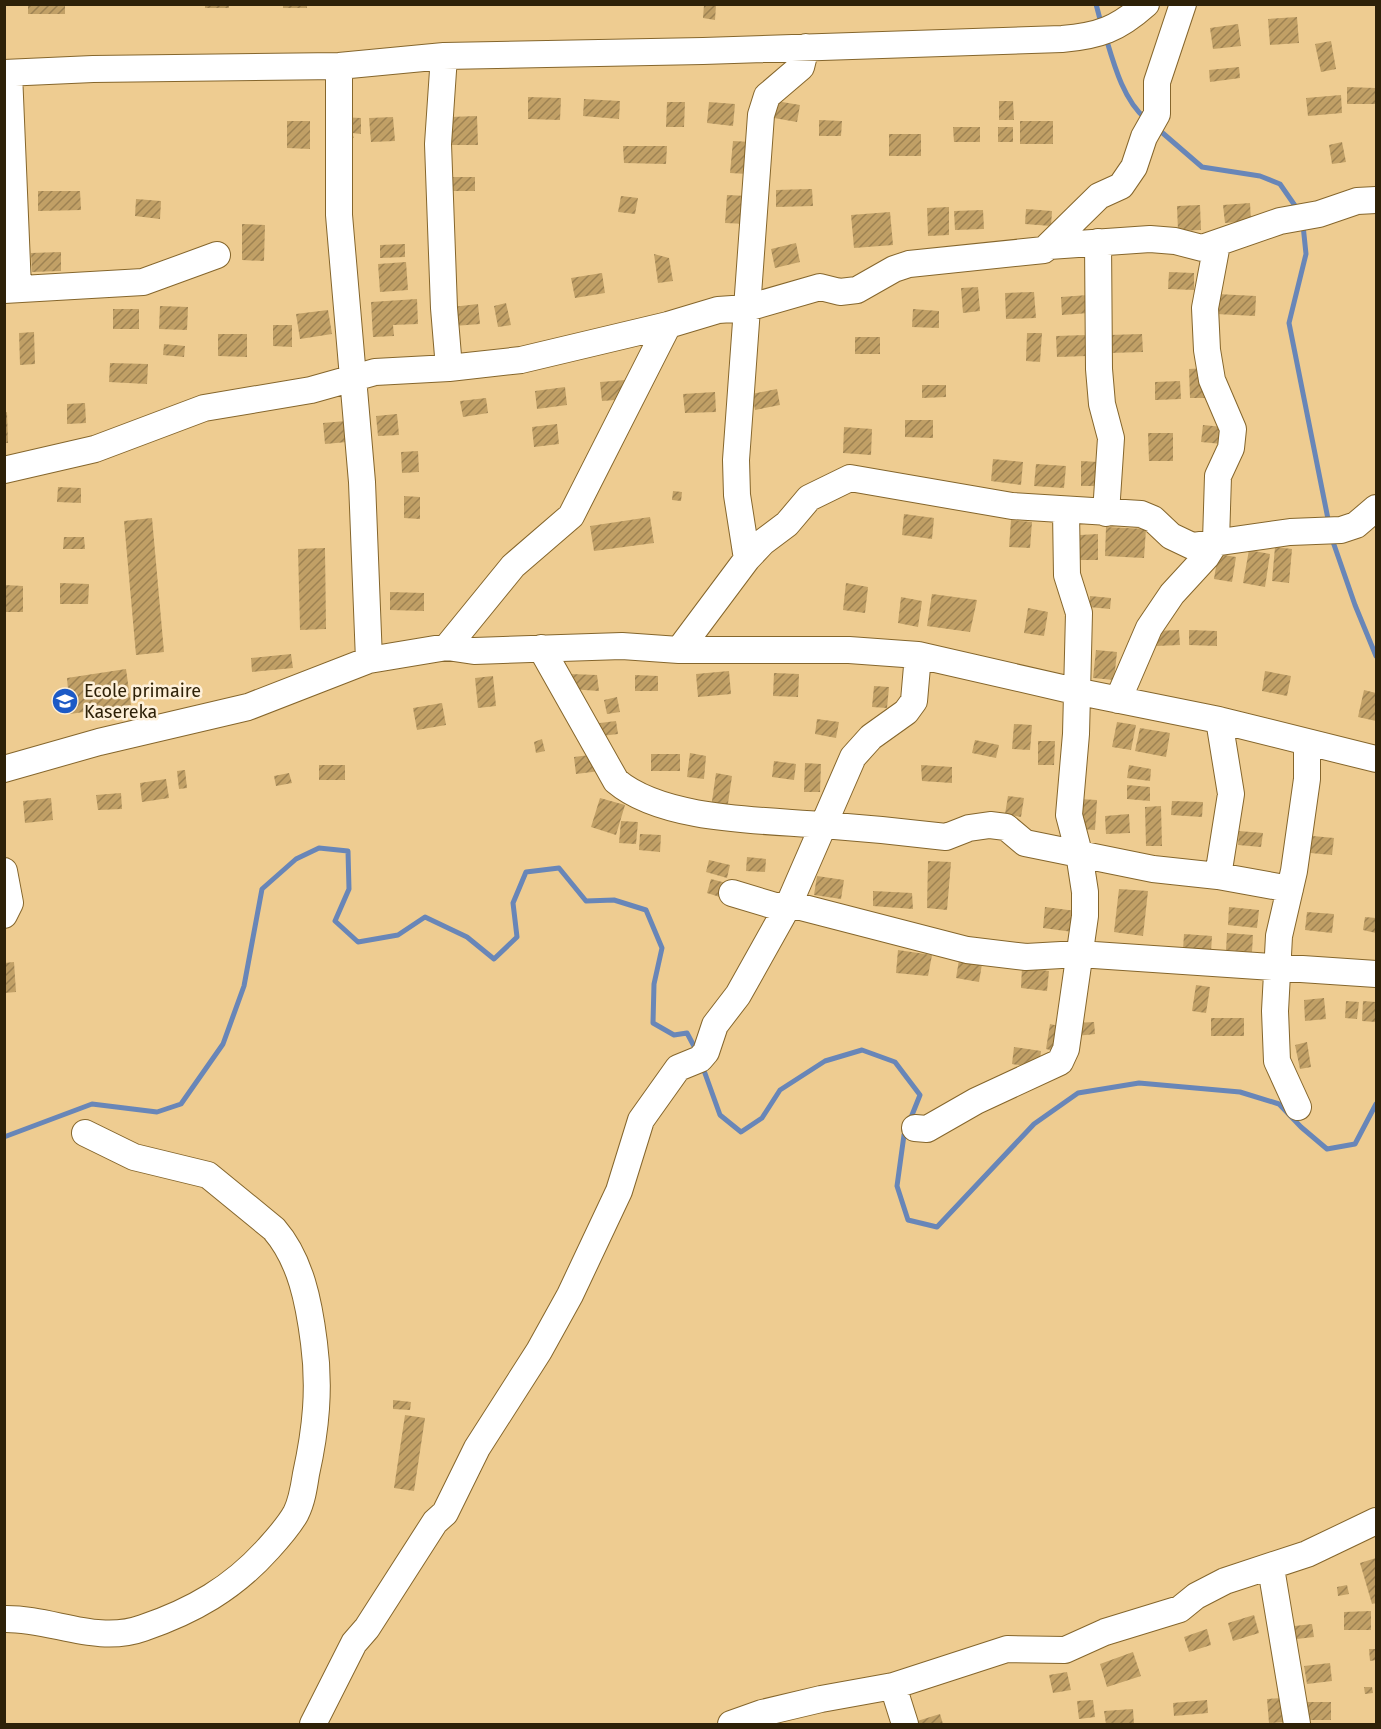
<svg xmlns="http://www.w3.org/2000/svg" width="1381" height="1729" viewBox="0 0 1381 1729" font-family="'Fira Sans',sans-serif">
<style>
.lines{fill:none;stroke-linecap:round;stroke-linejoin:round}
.stream{stroke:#6886b8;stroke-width:5}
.building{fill:url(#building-hatch)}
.minor-casing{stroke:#85662c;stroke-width:28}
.minor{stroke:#fff;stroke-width:26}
.labels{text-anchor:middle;stroke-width:5;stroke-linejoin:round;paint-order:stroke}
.poi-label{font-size:18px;fill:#2e2108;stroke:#fef0d9;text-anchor:start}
</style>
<defs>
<pattern id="building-hatch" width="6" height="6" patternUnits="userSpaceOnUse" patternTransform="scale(1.5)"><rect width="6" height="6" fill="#c1a066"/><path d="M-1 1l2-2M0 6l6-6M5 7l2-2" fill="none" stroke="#9d8252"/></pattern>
</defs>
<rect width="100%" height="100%" fill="#eecc91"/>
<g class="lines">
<!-- stream -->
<path class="stream" d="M1096,4L1101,23
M1106,38C1114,65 1124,101 1146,119
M1158,129L1202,167L1260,176L1280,184L1298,210
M1303,225L1306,254L1289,323L1329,524
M1331,536L1355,605L1376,656
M702,1065L720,1115L741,1132L762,1118L780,1090L825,1061L862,1050L895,1062L920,1095L904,1135L897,1186L908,1220L937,1227L1034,1124L1078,1093L1139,1083L1240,1092L1279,1104L1301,1127L1327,1149L1355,1144L1376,1104
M4,1137L92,1104L157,1112L181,1104L223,1044L244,986L262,889L296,859L319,848L348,851L349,889L335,921L358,942L398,935L425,917L467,937L494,959L517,937L513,903L526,872L559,868L586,901L614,900L646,910L662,948L654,984L653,1023L674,1035L687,1033L696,1050"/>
</g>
<!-- building -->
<path class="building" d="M28,4H65V14H28Z
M205,4H229V8H205Z
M283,4H307V8H283Z
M704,5H716L715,20L703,18Z
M1297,17L1299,43L1270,45L1268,19Z
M1238,24L1241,46L1213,49L1210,28Z
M1331,41L1336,69L1321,72L1315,44Z
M1239,67L1240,78L1210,82L1209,70Z
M1347,87L1375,88V104H1347Z
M1341,95L1342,113L1308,116L1306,98Z
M528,97L561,98L560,120L528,119Z
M584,99L620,101L619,119L583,116Z
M776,101L800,105L797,122L774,118Z
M999,101H1013L1014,120H999Z
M667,102H685L684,127H666Z
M709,102L735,104L733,126L707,123Z
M477,116L478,145H451L450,117Z
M341,117L361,118V134L352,133L354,138L340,137Z
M393,117L395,141L371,142L369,118Z
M819,120L842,121L841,136H819Z
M287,121H310V149L287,148Z
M1020,121H1053V144H1020Z
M953,127H980V142H954Z
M998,127H1013V142H998Z
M889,134H921V156H889Z
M733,141L751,142L748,174L730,173Z
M1342,142L1346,162L1332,164L1329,145Z
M623,146H667L666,164L624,163Z
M450,177H475V191H449Z
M812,189L813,206L776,207V190Z
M38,191H80L81,210L38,211Z
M727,195L748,196L747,224L725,223Z
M621,196L638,198L635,214L618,212Z
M136,199L161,201L160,219L135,216Z
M1250,203L1251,221L1225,223L1223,205Z
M1200,205L1201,230L1178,231L1177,206Z
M949,207V235L928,236L927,208Z
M1026,209L1052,211L1051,226L1025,224Z
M983,210L984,229L955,230L954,211Z
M890,212L893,245L854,248L851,215Z
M242,224L265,225L264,261L242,260Z
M796,243L800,262L775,268L771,249Z
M405,244V257L380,258V245Z
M61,252V271L32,272L31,253Z
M654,254L669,258L673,281L658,283Z
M406,262L408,290L380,292L378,264Z
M1169,272L1194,273V290L1168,289Z
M602,273L605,293L575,298L571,278Z
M978,287L980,311L963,313L961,288Z
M1034,292L1036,318L1006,319L1005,293Z
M1217,294L1256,296L1255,316L1216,314Z
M1088,295L1089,313L1062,315L1061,297Z
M417,299L418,324L393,325L394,336L373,337L371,302Z
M506,303L511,325L498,327L494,306Z
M478,304L480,324L454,326L452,307Z
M160,306L188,307L187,330L159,329Z
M113,309H139V329H113Z
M913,309L939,311V328L912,327Z
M328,310L332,334L300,339L296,314Z
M273,325H292V347L273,346Z
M34,332L35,364L20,365L19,333Z
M1027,333H1042L1040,362L1026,361Z
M218,334H247V357L218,356Z
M1142,334L1143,352L1109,353V335Z
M1086,335L1087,356L1057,357L1056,336Z
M855,337H880V354H855Z
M164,344L185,346L184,357L163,355Z
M110,363L148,364L147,384L109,382Z
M1205,368L1206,398H1190L1189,369Z
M626,380L628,399L602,401L600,382Z
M1180,381L1181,399L1155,400V382Z
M922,385H946V397L922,398Z
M565,387L567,405L537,409L535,391Z
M777,389L780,405L755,410L752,394Z
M715,392L716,412L685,413L683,394Z
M486,398L488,413L463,417L460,401Z
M85,403L86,423L67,424V404Z
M7,412L8,443H4V413Z
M397,414L399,435L378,436L376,416Z
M905,420H933V438L905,437Z
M346,421L347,442L325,444L323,423Z
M557,424L559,444L534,447L532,427Z
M1203,425L1223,427L1222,444L1201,442Z
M844,427L872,429L871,455L843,453Z
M1148,433H1173V461H1149Z
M418,451L419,472L402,473L401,452Z
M993,459L1023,462L1021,485L991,481Z
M1081,461L1098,462V486H1081Z
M1036,464L1066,466L1064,488L1034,486Z
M58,487L81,488V503L57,502Z
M673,491L682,492L681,501L672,500Z
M404,496L420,497V519L404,518Z
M904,514L934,518L932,539L902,535Z
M650,517L654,543L594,551L590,526Z
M152,518L164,652L136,655L124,521Z
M1011,520L1032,522L1030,548L1009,547Z
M1106,527L1146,529L1144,558L1105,556Z
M1098,534V560H1080V535Z
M64,537H84L85,549H63Z
M1275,547L1292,549L1289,583L1272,581Z
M325,548L326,629L300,630L298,549Z
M1249,550L1270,554L1265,587L1243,583Z
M1218,554L1236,557L1232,582L1214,579Z
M60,583L89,584L88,604H60Z
M846,583L868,587L865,613L843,610Z
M5,585L23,586V612H5Z
M390,592L424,593V611L390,610Z
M932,594L977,600L970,632L927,626Z
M1090,596L1111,598L1110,609L1089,607Z
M901,597L922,601L918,627L898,623Z
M1028,608L1048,612L1044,636L1024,633Z
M1179,630L1180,645L1156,646L1155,631Z
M1189,630L1217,631V646L1189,645Z
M1096,650L1117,652L1114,680L1093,678Z
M291,654L293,668L252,672L251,658Z
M126,669L131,705L70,714L67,678Z
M729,671L731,694L698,697L696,674Z
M1265,671L1291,676L1287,696L1262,691Z
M774,673L799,674L798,697L773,696Z
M570,674L597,675L599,691L570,689Z
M635,675L658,676V691H635Z
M493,676L496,706L478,708L475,678Z
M874,686L889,687L887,708L872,707Z
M1364,690L1376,693V721L1358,717Z
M617,697L620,712L607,714L604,700Z
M442,703L446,725L417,730L413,708Z
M817,719L839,722L836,738L815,734Z
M616,721L618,734L593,737L592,724Z
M1117,722L1136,725L1131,750L1112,747Z
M1014,724L1032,725L1030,750L1012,749Z
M1140,728L1170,733L1166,757L1135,751Z
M542,739L545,751L536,753L534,742Z
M975,740L999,745L996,758L972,753Z
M1038,741H1055L1054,765H1038Z
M690,753L706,756L704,779L687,777Z
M598,754L600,771L576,774L574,757Z
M651,754H680V771H651Z
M774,761L796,764L794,780L772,777Z
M805,763L821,764L820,792H804Z
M319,765H345V780H319Z
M921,765L952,767V783L922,781Z
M1129,765L1151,769L1150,781L1127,778Z
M185,770L187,788L179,789L177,771Z
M289,773L292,783L276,786L274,776Z
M716,773L732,776L727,810L711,808Z
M166,779L169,798L142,802L140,783Z
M1127,785L1150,787V801L1127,799Z
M121,793L122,809L98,810L96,795Z
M1008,796L1024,798L1021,817L1005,814Z
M51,798L53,820L25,823L23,801Z
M600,798L625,805L616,835L591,827Z
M1079,799L1097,800L1095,830L1078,829Z
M1172,801L1203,802L1202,817L1171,815Z
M1161,806L1162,846H1146L1145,807Z
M1129,814L1130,833L1106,834L1105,816Z
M621,821L638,822L636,844L619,843Z
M1239,831L1263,833L1261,847L1238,845Z
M640,834L661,835L660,852L639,850Z
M1302,835L1334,838L1332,855L1300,852Z
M747,857L766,859L765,872L746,871Z
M709,860L730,865L727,878L706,872Z
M928,861L951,862L947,910L927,908Z
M817,876L844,880L841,899L814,895Z
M711,879L726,883L723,898L707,893Z
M1119,889L1148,891L1143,936L1114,932Z
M873,891L912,893L913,909L873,906Z
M1045,907L1076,911L1073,932L1043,928Z
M1229,907L1259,910L1257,928L1228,925Z
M1307,912L1334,914L1332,933L1305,930Z
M1365,917L1376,918V933L1363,930Z
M1227,933L1253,935L1252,952L1226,950Z
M1184,934L1212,936L1211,952L1183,950Z
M898,950L932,955L928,976L896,973Z
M959,960L982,964L979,982L956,978Z
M14,962L16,992L4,993V963Z
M1022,967L1049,971L1047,991L1021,988Z
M1196,985L1210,987L1206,1013L1192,1011Z
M1324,998L1326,1019L1305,1021L1304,1000Z
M1346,1001L1359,1002L1357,1019L1345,1018Z
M1363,1001L1376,1002V1022L1362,1021Z
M1211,1018H1244V1036H1211Z
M1094,1022L1095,1034L1076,1036L1075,1023Z
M1050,1024L1063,1027L1059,1052L1046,1049Z
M1307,1042L1311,1067L1300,1069L1295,1045Z
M1014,1047L1041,1051L1039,1068L1012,1064Z
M393,1400L411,1402L410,1410L393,1409Z
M405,1415L425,1418L414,1491L394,1488Z
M1376,1558V1603L1372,1604L1360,1563Z
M1347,1585L1349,1594L1338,1596L1337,1587Z
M1371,1611V1630H1344V1612Z
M1254,1615L1259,1633L1233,1641L1228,1623Z
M1312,1624L1314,1637L1288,1640L1286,1627Z
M1207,1629L1211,1645L1189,1652L1184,1637Z
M1369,1649H1376V1660L1370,1661Z
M1133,1652L1141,1676L1107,1687L1100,1664Z
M1330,1663L1332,1681L1307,1684L1304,1666Z
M1067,1672L1071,1690L1053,1693L1049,1675Z
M1364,1687H1372L1373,1693L1365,1694Z
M1282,1698L1285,1722L1269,1723L1267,1699Z
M1093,1700L1095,1717L1079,1719L1077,1701Z
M1207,1700L1208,1713L1174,1716L1173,1703Z
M1304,1702H1331V1720H1305Z
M1133,1709L1134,1724H1106L1104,1711Z
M940,1714L943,1724H915L914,1722Z"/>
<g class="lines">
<defs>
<path id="minor" d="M444,56L438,144L444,308L449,368
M339,66V215L362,482L369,660
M4,73L93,69L339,66L444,56L703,51L1062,39C1099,36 1118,29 1146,4
M9,73L18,288
M1098,242L1099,369L1102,404L1111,438L1106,513
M1049,246L1150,239L1175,241L1202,248L1280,221L1319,214L1357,201L1376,200
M4,290L143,282L217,255
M4,470L95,449L204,408L311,390L375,372L449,368L521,360L668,325L718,310L747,308L820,287L840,292L857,290L894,269L909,264L1044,250L1099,196L1121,186L1134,167L1144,137L1157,114V82L1183,4
M747,559L737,495L736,460L761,115L767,96L801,67L806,47
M447,647L513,566L571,516L668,325
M541,648L616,781C663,821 763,820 823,825C864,828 905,832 946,837L969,828L990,825L1006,827L1025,843L1153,869L1218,876L1290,889
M679,650L747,559L763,542L787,524L809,498L850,478L1012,506L1141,514L1153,519L1171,536L1192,546L1290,532L1341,530L1356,525L1376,508
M1118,700L1149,628L1172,594L1206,557L1216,541L1218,476L1231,448L1233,429L1212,380L1207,350L1205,308L1217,244
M4,769L99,742L248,707L369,660L447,647L474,651L622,646L679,650H849L918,655L1075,691L1219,720L1376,759
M4,871L10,903L4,915
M1218,876L1231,794L1219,720
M732,893L775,906L789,904L967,950L1026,957L1079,954L1376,974
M1298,1107L1277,1061L1275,1011L1279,936L1294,871L1307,779V743
M915,1128L927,1129L976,1101L1060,1062L1066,1049L1085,916V892L1079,853L1069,815L1076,734L1079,613L1067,575L1066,511
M1271,1568L1297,1724
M4,1619C52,1618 96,1645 143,1628C193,1611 233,1588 268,1549C278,1538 289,1526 296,1513C302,1501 304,1487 306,1474C316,1429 320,1388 314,1343C309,1303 301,1260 274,1229L208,1175L134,1157L85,1133
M893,1686L905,1724
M313,1724L354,1643L367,1628L435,1522L445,1513L477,1448L539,1351L570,1295L619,1191L641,1120L678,1068L700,1059L706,1052L715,1025L738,995L789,904L853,757L871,737L906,712L914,701L918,655
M731,1724L762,1713L821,1699L893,1686L1007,1649L1065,1650L1105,1632L1180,1609L1196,1596L1225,1581L1307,1554L1376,1521"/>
</defs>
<!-- minor casing -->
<use href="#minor" class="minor-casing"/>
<!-- minor -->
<use href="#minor" class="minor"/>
</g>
<!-- icons -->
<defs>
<symbol id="school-disc" viewBox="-11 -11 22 22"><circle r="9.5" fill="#1c5ac6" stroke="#fef0d9"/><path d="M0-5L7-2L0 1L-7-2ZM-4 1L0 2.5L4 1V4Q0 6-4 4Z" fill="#fff"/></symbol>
</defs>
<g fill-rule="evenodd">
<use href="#school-disc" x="50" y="686" width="30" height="30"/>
</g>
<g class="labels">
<!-- poi labels -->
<g class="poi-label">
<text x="84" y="697">Ecole primaire<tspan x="84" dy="21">Kasereka</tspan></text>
</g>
</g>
<!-- border -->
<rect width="1381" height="1729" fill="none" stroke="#2e2108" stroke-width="12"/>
</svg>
